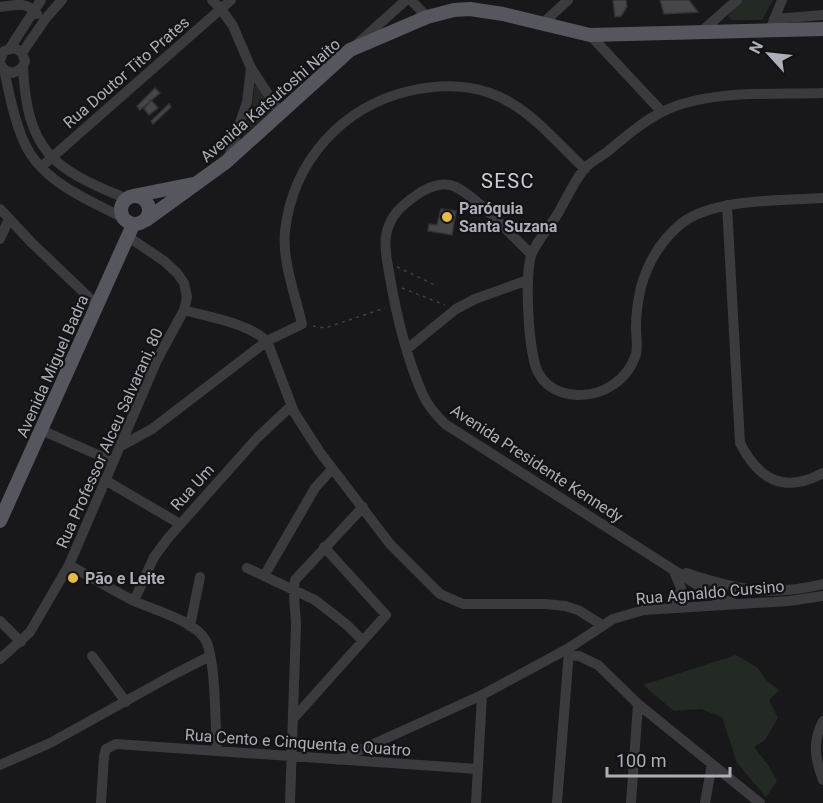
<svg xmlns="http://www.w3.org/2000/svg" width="823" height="803" viewBox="0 0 823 803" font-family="Roboto,sans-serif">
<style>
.green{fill:#232a24}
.building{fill:#46454a;stroke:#333236;stroke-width:1.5}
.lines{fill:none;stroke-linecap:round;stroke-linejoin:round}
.path{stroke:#404146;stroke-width:1.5;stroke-dasharray:3 4.5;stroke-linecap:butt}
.minor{stroke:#3a3a3f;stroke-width:10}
.major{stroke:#56575e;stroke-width:14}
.poi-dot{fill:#e5bb45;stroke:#131315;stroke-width:2}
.labels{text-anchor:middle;stroke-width:4.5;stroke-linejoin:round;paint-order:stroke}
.street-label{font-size:16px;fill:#acafb9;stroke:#131315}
.poi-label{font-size:16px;font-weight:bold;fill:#acafb9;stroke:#131315;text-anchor:start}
.quarter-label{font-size:20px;letter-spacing:1.5px;fill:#ccced5;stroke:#131315}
</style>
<rect width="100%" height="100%" fill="#18181a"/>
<!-- green -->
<path class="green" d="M742,0H773L762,20H732L728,16Z
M255,82L274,110L242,136L252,109Z
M736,655L758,668L767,681L779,690L769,700L778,718L765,740L754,747L768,765L777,781L766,797L737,763L722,717L701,709L674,711L643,685Z"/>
<!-- building -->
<path class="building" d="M613,0H626L627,7L621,16L615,17Z
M660,0H689L698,12L664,14Z
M155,88L160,93L140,110L137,106Z
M151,100L158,108L149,115L144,109Z
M169,104L171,107L153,124L151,121Z
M441,209L456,211L452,235L428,231L429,224L437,225Z"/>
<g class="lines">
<!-- path -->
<path class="path" d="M397,267L435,285
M402,288L445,305
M313,326L325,328L385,308"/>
<!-- minor -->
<path class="minor" d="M212,0L221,9L233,26L251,68L247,102L228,159
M411,0L427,17
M0,7C16,5 26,1 37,14
M774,19L823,15
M542,24L568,0
M772,25L782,0
M702,31L737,0
M590,35L662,112
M357,44L406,0
M10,48L41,0
M22,53L46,18L62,0
M0,60L4,51L15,48L22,53L25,61L22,68L13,73L4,70L0,63
M23,67C27,150 52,169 125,198
M251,68L281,114
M4,69C9,93 14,119 24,142C41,181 86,199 122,217
M823,93C773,95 707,89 662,112C642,122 624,138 607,152C600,157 591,162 585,168C574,181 566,200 557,215C549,227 538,240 532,253C524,271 528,357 539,374C547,388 562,394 577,395C603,396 628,380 636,354C638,346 636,336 636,327C636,314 638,300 641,287C648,262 662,239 682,223C714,198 783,201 823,198
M41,167L231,0
M727,205L740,443C759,480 784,494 823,473
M0,209L32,243L97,305
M0,239L9,219
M531,254C511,235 479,199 456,187C444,181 428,187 418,194C402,205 389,216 386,236C384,248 387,261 389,272C396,314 406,357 423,395C428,406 437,416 445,424L716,597L736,604
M184,310C212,318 245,322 267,341L294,412L319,451L390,544L440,594L463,604H546L565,606L578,610L602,625
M407,349L456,309L475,299L528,280
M41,430L112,461
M119,447L152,429L267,341L302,324C295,294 282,261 285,231C293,161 342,107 409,91C436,85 464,84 490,93C528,106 556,142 585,169
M105,480L180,524
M69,565C91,577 112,590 134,601C154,610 196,621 206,641C216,661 215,726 217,751
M247,568L315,600L347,625L363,641
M674,571L681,588L677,602
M686,573C738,590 769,597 823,584
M264,576L315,488L332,469
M134,601L154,557L169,537L257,438L291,406
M0,621L21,642
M190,626L200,577
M568,655L579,656L598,665L638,704L760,803
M92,656L126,702
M0,659L30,632L69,565L157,360L184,310L187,297L184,283L177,273L164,261L127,236
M293,719L386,615L324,547
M823,721C812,742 815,759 823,780
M338,760L482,695L569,648L613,619L644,610L789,601L823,596
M0,765L50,743L171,676L210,656
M101,803L104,756L106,749L116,744L478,769
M290,803L296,626C296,611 292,595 295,580L363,507
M476,803L482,695
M557,803L569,651
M631,803L638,704
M705,803L712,764"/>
<!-- major -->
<path class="major" d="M121 210a14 14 0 1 1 28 0a14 14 0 1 1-28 0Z
M133,196L193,184
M146,220L226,162L350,50L427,17L454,10L470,9L503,14L590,35L823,29
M0,521L133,225"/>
</g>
<!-- markers -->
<g class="poi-dot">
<circle cx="447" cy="217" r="6"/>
<circle cx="73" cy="578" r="6"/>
</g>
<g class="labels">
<!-- street labels -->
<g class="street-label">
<text transform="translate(126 72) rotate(-41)" y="6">Rua Doutor Tito Prates</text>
<text transform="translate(270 100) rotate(-41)" y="6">Avenida Katsutoshi Naito</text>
<text transform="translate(52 366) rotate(-66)" y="6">Avenida Miguel Badra</text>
<text transform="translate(109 438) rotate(-66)" y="6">Rua Professor Alceu Salvarani, 80</text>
<text transform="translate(537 463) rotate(33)" y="6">Avenida Presidente Kennedy</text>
<text transform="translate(192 487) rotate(-48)" y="6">Rua Um</text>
<text transform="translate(710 592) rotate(-5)" y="6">Rua Agnaldo Cursino</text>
<text transform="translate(298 742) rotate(4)" y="6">Rua Cento e Cinquenta e Quatro</text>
</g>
<!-- poi labels -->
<g class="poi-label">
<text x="459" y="214">Paróquia<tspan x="459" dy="18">Santa Suzana</tspan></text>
<text x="85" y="584">Pão e Leite</text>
</g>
<!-- quarter labels -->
<g class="quarter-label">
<text x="508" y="188">SESC</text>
</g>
</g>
<!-- north arrow -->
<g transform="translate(769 54) rotate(297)" stroke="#131315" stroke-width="4.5" paint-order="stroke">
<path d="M0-4.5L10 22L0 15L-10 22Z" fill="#acafb9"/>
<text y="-9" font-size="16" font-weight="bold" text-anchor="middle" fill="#acafb9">N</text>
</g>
<!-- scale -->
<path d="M607 767v9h123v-9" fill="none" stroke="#acafb9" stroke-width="3"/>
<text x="616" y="767" font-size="18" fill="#acafb9" stroke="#131315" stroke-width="4.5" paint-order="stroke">100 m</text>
</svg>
